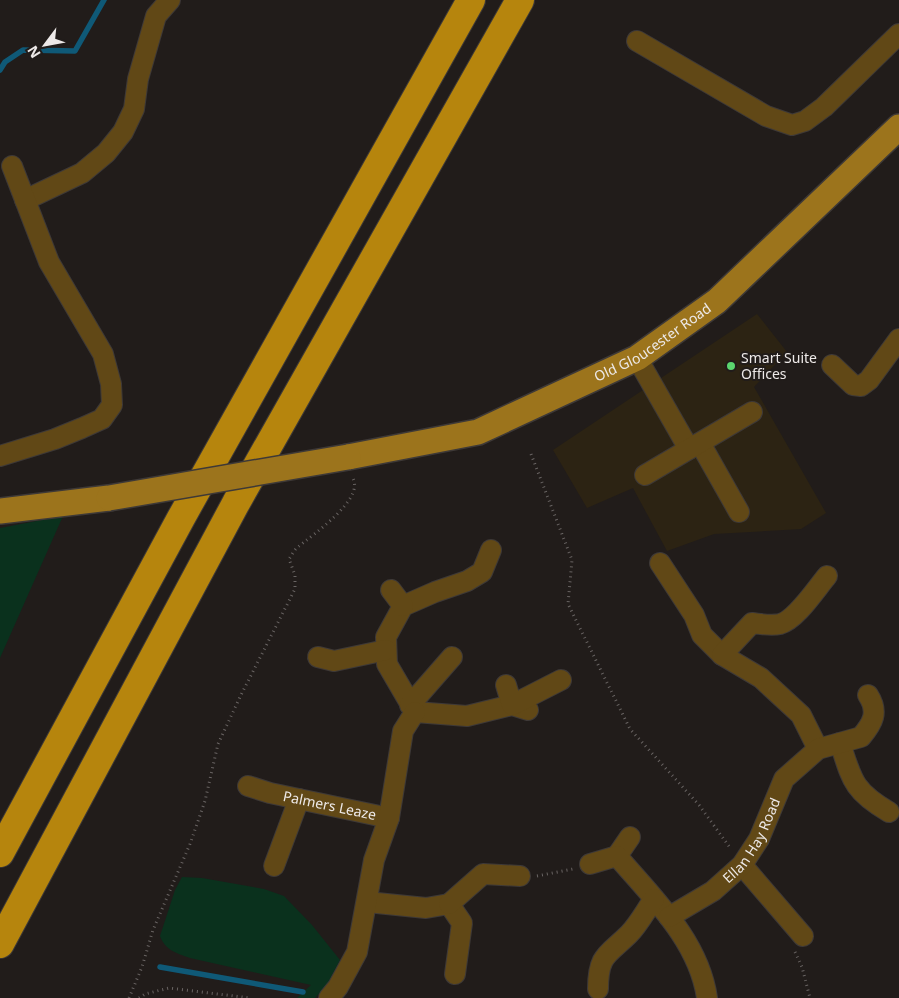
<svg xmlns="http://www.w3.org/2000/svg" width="899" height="998" viewBox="0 0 899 998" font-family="'Noto Sans',sans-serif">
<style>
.commercial{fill:#2c2313}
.green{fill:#0a311d}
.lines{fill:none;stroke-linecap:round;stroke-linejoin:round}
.stream{stroke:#0f5977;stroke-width:5.5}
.minor-casing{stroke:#3e3937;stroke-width:22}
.major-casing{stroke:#3e3937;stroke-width:28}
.highway-casing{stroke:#3e3937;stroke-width:30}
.path{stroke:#696463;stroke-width:3;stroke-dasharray:1 4;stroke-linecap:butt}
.minor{stroke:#614816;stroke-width:20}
.major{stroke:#9c741c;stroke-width:25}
.highway{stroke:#b6850d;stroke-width:28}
.major-bridge-casing{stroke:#3e3937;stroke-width:28;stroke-linecap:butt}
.major-bridge{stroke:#9c741c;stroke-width:25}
.poi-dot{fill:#5bd56e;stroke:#211c1a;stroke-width:2}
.labels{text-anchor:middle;stroke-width:4;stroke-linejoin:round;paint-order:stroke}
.street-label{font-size:14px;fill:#ede9e8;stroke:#211c1a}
.poi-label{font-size:14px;fill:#ede9e8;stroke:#211c1a;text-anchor:start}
</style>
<rect width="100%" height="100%" fill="#211c1a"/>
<!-- commercial -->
<path class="commercial" d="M757,314L787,352L754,387L826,513L801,529L714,534L667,551L633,488L587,508L553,450Z"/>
<!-- green -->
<path class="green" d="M63,516L0,658V528Z
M182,877L202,878L264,889L284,896L312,925L340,960L327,985L315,998H297L311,985L190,958C176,953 165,950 160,936L175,890Z"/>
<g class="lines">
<!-- stream -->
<path class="stream" d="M0,70L5,62L23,50L75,51L104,0
M160,967L303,992"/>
<defs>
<g id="minor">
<path d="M637,41L766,116L792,125L805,121L824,107L899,34"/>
<path d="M25,200L82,173L106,153L123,132L134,109L138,79L156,16L170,0"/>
<path d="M637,358L689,449"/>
<path d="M832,365L853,385L861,386L869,380L899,339"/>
<path d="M700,443L739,512"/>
<path d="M0,456L55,439L82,428L102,419L112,405L111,384L103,354L49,262L12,166"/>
<path d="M645,475L752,412"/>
<path d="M491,550L482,572L467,581L435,592L403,606L386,637L387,664L415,712L467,716L512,705L528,710"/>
<path d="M660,563L694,615L702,635L722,655"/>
<path d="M391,590L403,606"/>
<path d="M318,657L334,661L386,650"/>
<path d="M506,685L512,705L561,680"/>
<path d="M410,705L452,657"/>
<path d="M840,743C852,780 853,791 889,812"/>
<path d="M818,749L801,715L761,678L722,655L752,623C761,624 771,626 780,624C796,620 816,589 827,576"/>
<path id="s1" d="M248,786L270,793L389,818"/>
<path d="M617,856L630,837"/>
<path d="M590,864L617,856C653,898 699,941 707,998"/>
<path d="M742,865L803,936"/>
<path d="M274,866L299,799"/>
<path d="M367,902L426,908L449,904L462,923L455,974"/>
<path d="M449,904L483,874L520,876"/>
<path id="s2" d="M669,917L713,891L742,865L759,839L784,779L818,749L861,737C873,723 879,712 868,695"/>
<path d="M598,989C598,954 608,955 629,934C639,924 646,910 654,899"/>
<path d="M329,998L338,987L357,952L374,860L389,818L403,731L415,712"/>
</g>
<g id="major">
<path id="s3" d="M348,457L478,432L637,358L717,301L899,127"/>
<path d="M0,511L109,498"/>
</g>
<path id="highway" d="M0,853L181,518L471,0
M0,944L236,503L520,0"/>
</defs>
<!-- minor casing -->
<use href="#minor" class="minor-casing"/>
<!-- major casing -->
<use href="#major" class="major-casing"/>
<!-- highway casing -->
<use href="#highway" class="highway-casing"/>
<!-- path -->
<path class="path" d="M531,454L572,560L568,604L630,729L699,805L731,849
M537,876L573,869
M795,952L802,967L810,998
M129,998L142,967L153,930L190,844L205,801L218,744L241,695L295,589V575L289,559C292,555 294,550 298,547C312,535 367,498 352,477
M139,998L145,994L169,988L250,998"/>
<!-- minor -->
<use href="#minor" class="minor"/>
<!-- major -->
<use href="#major" class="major"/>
<!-- highway -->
<use href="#highway" class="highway"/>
<defs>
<path id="major-bridge" d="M109,498L348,457"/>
</defs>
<!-- major-bridge casing -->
<use href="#major-bridge" class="major-bridge-casing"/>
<!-- major-bridge -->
<use href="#major-bridge" class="major-bridge"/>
</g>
<!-- markers -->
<circle class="poi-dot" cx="731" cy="366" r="5"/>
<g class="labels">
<!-- street labels -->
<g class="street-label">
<text dy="5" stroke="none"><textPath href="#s3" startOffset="329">Old Gloucester Road</textPath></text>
<text dy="5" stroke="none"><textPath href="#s1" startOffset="84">Palmers Leaze</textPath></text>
<text dy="5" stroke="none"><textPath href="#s2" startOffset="116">Ellan Hay Road</textPath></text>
</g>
<!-- poi labels -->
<g class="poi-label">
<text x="741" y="363">Smart Suite<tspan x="741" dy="16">Offices</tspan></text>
</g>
</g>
<!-- north arrow -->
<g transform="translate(45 45) rotate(238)" stroke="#211c1a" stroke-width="4" paint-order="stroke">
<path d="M0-4L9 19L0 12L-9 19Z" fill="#ede9e8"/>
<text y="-8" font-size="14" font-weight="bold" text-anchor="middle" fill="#ede9e8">N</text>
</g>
</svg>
